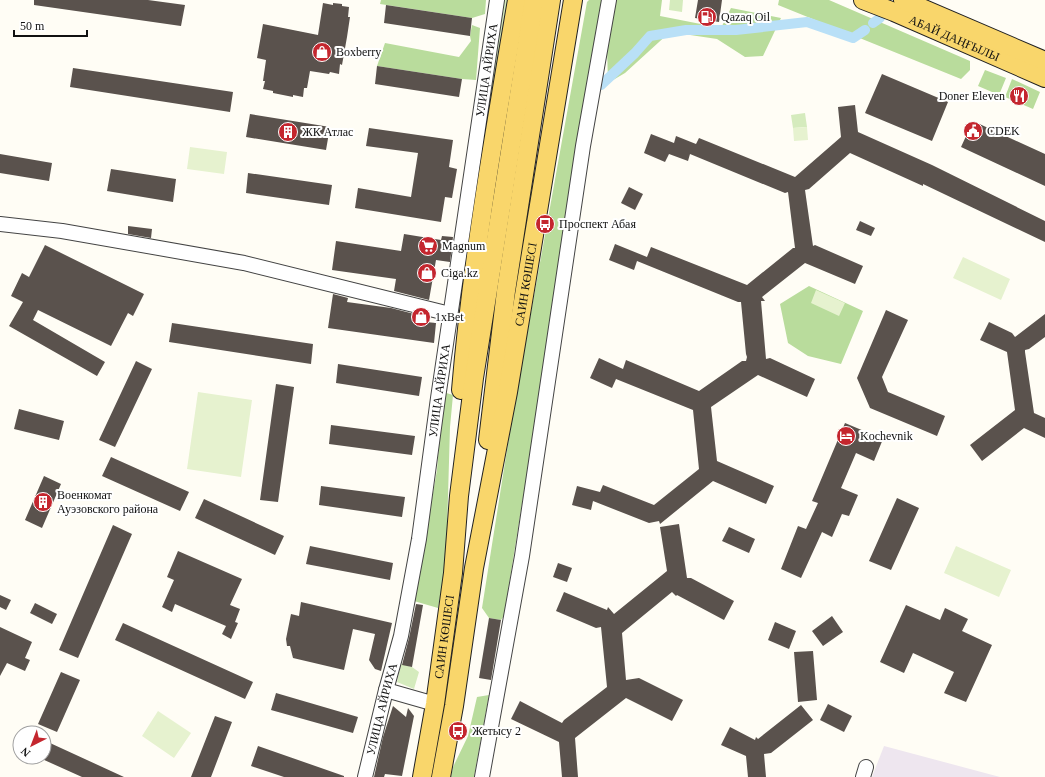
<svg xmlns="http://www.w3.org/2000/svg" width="1045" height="777" viewBox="0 0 1045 777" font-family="'Times New Roman',serif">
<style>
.industrial{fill:#eee6ef}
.green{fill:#d5ebbd}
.forest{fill:#b9dc9c}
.pitch{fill:#e6f2cf}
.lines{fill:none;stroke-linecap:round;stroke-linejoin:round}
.canal{stroke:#b9e0f7;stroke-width:10}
.building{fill:#5a524d}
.minor-casing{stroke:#444;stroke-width:16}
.major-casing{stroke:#222;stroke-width:20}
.minor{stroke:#fff;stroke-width:14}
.major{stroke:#f9d66b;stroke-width:18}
.labels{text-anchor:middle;stroke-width:4;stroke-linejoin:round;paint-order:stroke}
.poi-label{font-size:12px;fill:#111;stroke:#fff;text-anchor:start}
.street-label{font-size:12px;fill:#111;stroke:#fff}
</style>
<rect width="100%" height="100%" fill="#fffdf5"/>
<!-- industrial -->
<path class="industrial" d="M884,746L1000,777H872Z"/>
<!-- green -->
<path class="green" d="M503,0H512L493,111H487Z
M670,0H683L682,12L669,10Z
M805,113L807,127L793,128L791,115Z
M401,664L412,667L419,672L414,689L397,682Z"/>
<!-- forest -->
<path class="forest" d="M381,0H486L485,14L472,18L380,4Z
M589,0H603L504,616L501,620L489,618L482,608L512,418L587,2Z
M615,0H662L660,16L721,28L731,8L781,18L763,56L745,57L717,39L670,32L625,73L608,83L607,48Z
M779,0H829L970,61V70L961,79L778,5Z
M472,25L480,28L476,80L462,79L377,66L385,43L459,57L471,41L470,36Z
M985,70L1006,78L999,95L978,86Z
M1012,79L1040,92L1033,109L1005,97Z
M809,286L863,311L841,364L808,356L788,343L780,304Z
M443,392L453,395L450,427L446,565L438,608L414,601L437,470Z
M489,695L474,777H451L453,767L468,736L477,697Z"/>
<!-- pitch -->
<path class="pitch" d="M807,127L808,140L794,141L793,128Z
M190,147L227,152L224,174L187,169Z
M963,257L1010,279L1001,300L953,278Z
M816,290L845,303L839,316L811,303Z
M198,392L252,400L241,477L187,469Z
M956,546L1011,570L999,597L944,573Z
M158,711L191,733L174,758L142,736Z"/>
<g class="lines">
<!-- canal -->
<path class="canal" d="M873,23L880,18
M601,85L635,53L650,36L686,30H736L807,22L853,38L865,30"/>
</g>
<!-- building -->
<path class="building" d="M34,0H148L185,5L181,26L34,5Z
M698,0H722L719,22L695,18Z
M323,3L333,5V3L342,4V6L349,7L348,17H350L347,37L342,65L340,64L339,74L330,72L329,74L310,71L307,88H304L303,97L293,95V97L273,93V91L263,89L265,81H263L266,60L257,58L263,24L318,35Z
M386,5L472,18L470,36L384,23Z
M377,66L462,79L459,97L375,84Z
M73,68L233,92L230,112L70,87Z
M882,74L948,102L932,141L865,113Z
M855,105L858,132L932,165L1045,221V242L923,184V186L850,153L809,189L805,190L813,246L815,245L863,266L855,284L805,263L762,297L765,301H761L766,359L770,358L815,379L807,397L758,375L711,407L717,461L774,486L766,504L713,481L660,524L659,521L649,523L593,501L591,510L572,505L577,486L600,492L603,485L654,505L699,469L693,410L616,379L612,388L590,378L599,358L623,369L626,360L699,391L742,361H746L747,357L746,354L741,302H738L637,261L634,270L609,260L615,244L647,257L651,247L747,285L793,248H795L788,192L785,193L690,154L688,161L669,154L665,162L644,153L651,134L674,143L676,136L696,144L699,138L795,177L841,137L838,107Z
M250,114L330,127L326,150L246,137Z
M973,121L1045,154V186L961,147Z
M369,128L453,140L449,167L457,169L452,198L445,197L441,222L355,208L358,188L411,197L418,153L366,146Z
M0,154L52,163L49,181L0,173Z
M111,169L176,179L173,202L107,191Z
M248,173L332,185L329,205L246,193Z
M629,187L643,194L635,210L621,203Z
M860,221L875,228L871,236L856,230Z
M128,226L152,229L151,238L128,234Z
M404,234L441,240L442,236L453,237L450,262L436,260L429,300L394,291L396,279L332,270L336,241L401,251Z
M45,245L144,294L133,316L128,313L111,346L38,310L33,320L105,362L97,376L9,326L23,302L11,296L22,273L29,277Z
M333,294L348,298L347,302L391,308L426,317V322L436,323L434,343L328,328Z
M886,310L908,320L882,377L888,392L945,416L937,436L870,408L857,378Z
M1045,314V337L1029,349L1025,350V352L1034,413L1045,418V438L1024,428L982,461L970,445L1015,410L1007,352L980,340L989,322L1012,333L1015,337Z
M172,323L313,344L311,364L169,342Z
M136,361L152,369L115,447L99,440Z
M338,364L422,377L419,396L336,383Z
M276,384L294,387L278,502L260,500Z
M19,409L64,421L59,440L14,429Z
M845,423L883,439L874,461L856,453L841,488L858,495L849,516L842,514L832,537L822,532L801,578L781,569L798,526L806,529L818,503L812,501Z
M331,425L415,436L412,455L329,444Z
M111,457L189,492L180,511L102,476Z
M44,476L61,484L42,528L25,520Z
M321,486L405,497L402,517L319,505Z
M897,498L919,508L891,570L869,561Z
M204,499L284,536L275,555L195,518Z
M679,524L687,578H691L734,601L724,620L677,595L676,596L672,592L622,633L626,680L639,678L683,700L672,721L626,698L575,738L578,777H562L559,742L511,719L520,701L562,723L564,720L607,687L601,627L596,628L556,611L564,592L607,610L608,607L614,614L667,571L660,527Z
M113,525L132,534L78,658L59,650Z
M729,527L755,539L749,553L722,541Z
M310,546L393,563L390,580L306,564Z
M178,551L242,579L230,605L240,609L235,622L238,623L231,639L222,634L226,626L175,604L172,612L162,607L174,580L167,577Z
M558,563L572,568L567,582L553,577Z
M0,595L11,600L6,610L0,607Z
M301,602L392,623L381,671L375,669L369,660L375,634L353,629L344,670L293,658L290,646H287L286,639L291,614L299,616Z
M35,603L57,614L52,624L30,613Z
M416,604L423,605L412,667L402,665L409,638Z
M906,605L940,620L945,608L968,619L962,631L992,645L966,702L944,693L954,672L913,653L904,673L880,662Z
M832,616L843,632L823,646L812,631Z
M489,618L501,620L491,680L479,678Z
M775,622L796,631L789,649L768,640Z
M123,623L253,682L245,699L115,640Z
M0,627L32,642L25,658L30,660L25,671L7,663L0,676Z
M813,651L817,700L798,702L794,652Z
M61,672L80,680L57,732L38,724Z
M276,693L358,717L353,733L271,710Z
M828,704L852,716L844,732L820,720Z
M801,705L813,720L771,753L764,754L766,777H748L746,756L721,745L730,727L755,740L756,737L758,739Z
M393,706L406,717L408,708L414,716L402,776L385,774L384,777H374L383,737Z
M215,716L232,722L211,777H191Z
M50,743L124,777H82L42,759Z
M258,746L344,776V777H284L251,766Z"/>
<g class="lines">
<defs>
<g id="minor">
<path d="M0,224L62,231L244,263L450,314"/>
<path d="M386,690L435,704"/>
<path id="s1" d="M365,777L386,690L401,636L419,539L438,398L497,0"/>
<path d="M482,777L522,556L583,146L609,0"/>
<path d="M863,777L866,767"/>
</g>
<g id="major">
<path id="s2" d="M863,0L894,12L1045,78"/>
<path d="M903,0L1045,61"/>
<path d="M461,390C472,259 495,129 517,0"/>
<path d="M488,440L506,291L551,0"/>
<path id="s3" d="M422,777L435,704L453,573L459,496L474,378L534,0"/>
<path id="s4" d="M441,777L454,706L474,568L508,392L573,0"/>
</g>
</defs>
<!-- minor casing -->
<use href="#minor" class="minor-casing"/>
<!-- major casing -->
<use href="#major" class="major-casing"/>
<!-- minor -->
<use href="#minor" class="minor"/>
<!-- major -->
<use href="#major" class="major"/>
</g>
<!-- icons -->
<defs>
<symbol id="fuel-disc" viewBox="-11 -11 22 22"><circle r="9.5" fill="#c4262e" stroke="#fff"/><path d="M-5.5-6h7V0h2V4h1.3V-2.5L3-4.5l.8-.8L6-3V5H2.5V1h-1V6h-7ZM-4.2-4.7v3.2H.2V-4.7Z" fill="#fff"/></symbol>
<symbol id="shop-disc" viewBox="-11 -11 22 22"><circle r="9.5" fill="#c4262e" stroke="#fff"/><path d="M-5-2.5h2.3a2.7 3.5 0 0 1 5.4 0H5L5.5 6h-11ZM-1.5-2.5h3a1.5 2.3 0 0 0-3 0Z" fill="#fff"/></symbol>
<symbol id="restaurant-disc" viewBox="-11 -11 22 22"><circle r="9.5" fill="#c4262e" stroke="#fff"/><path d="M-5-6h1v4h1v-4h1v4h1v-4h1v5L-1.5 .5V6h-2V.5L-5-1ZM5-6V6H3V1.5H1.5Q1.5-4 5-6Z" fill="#fff"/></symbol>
<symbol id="civic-disc" viewBox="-11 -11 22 22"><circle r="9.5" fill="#c4262e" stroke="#fff"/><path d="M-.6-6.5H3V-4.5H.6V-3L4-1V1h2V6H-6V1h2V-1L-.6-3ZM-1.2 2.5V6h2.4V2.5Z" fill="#fff"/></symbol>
<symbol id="building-disc" viewBox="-11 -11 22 22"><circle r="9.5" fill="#c4262e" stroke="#fff"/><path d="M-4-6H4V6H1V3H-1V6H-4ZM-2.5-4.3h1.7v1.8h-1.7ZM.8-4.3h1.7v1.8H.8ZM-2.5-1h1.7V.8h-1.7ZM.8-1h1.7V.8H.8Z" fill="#fff"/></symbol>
<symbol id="bus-disc" viewBox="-11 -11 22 22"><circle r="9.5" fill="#c4262e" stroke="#fff"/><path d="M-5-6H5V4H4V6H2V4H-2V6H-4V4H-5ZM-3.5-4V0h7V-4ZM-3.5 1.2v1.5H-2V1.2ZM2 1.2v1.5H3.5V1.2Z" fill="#fff"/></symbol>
<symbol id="supermarket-disc" viewBox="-11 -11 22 22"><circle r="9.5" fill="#c4262e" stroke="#fff"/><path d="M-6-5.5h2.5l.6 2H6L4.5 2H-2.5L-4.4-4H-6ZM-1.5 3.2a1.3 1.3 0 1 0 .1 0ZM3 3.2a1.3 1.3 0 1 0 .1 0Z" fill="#fff"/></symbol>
<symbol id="hotel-disc" viewBox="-11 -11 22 22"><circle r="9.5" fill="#c4262e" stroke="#fff"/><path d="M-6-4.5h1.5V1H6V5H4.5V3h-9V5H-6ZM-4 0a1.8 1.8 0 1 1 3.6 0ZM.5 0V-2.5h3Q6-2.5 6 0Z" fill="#fff"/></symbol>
</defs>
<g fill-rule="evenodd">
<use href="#fuel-disc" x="696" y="6" width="22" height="22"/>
<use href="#shop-disc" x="311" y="41" width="22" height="22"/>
<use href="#restaurant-disc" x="1008" y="85" width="22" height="22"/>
<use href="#civic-disc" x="962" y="120" width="22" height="22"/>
<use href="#building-disc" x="277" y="121" width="22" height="22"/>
<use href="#bus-disc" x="534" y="213" width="22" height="22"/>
<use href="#supermarket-disc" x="417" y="235" width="22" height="22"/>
<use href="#shop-disc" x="416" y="262" width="22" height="22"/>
<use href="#shop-disc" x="410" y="306" width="22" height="22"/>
<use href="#hotel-disc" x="835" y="425" width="22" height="22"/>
<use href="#building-disc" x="32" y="491" width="22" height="22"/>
<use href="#bus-disc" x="447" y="720" width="22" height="22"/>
</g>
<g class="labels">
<!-- poi labels -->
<g class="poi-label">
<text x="721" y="21">Qazaq Oil</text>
<text x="336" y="56">Boxberry</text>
<text x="1005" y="100" text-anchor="end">Doner Eleven</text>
<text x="987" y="135">CDEK</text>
<text x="302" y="136">ЖК Атлас</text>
<text x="559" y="228">Проспект Абая</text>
<text x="442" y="250">Magnum</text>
<text x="441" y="277">Ciga.kz</text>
<text x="435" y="321">1xBet</text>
<text x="860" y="440">Kochevnik</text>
<text x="57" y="499">Военкомат<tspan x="57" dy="14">Ауэзовского района</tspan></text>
<text x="472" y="735">Жетысу 2</text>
</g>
<!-- street labels -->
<g class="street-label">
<text dy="4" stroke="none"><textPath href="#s2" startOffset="99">АБАЙ ДАҢҒЫЛЫ</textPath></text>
<text dy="4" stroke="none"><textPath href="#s1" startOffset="718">УЛИЦА АЙРИХА</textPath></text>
<text dy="4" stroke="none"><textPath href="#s4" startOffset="500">САИН КӨШЕСІ</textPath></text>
<text dy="4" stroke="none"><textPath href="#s1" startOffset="394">УЛИЦА АЙРИХА</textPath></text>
<text dy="4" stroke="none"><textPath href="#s3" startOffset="142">САИН КӨШЕСІ</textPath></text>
<text dy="4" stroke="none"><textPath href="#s1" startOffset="70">УЛИЦА АЙРИХА</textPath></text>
</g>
</g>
<!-- north arrow -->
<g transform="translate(32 745) rotate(222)"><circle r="19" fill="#ffffff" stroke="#a0a0a0"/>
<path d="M0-3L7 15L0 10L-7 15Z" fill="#c4262e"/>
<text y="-6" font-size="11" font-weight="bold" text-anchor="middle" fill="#111111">N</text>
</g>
<!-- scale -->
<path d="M14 30v6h73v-6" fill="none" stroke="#111111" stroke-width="2"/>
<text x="20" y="30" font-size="12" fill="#111111" stroke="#ffffff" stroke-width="3" paint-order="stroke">50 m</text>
</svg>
